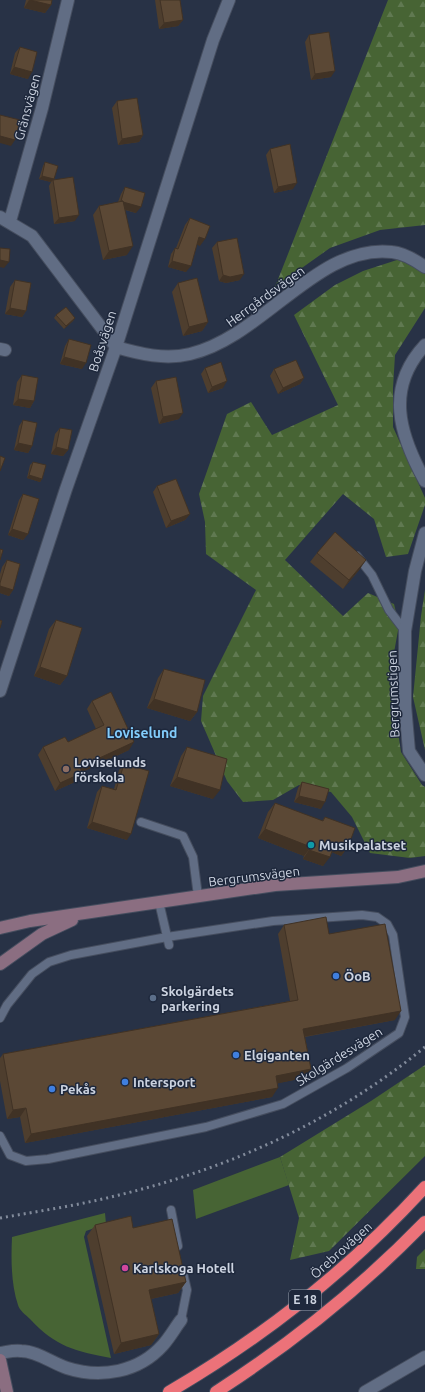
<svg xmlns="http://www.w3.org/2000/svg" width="425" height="1392" viewBox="0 0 425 1392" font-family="Ubuntu,sans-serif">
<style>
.green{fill:#476434}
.forest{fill:url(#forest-firs)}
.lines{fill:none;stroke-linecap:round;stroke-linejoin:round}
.lane-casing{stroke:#454d5e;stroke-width:10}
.street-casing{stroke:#454d5e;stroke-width:14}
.secondary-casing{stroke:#454d5e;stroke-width:14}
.highway-casing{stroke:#454d5e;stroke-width:14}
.lane{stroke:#616d84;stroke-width:8}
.street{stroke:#616d84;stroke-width:12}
.secondary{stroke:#8b6e81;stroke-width:12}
.highway{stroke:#ec7279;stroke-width:12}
.rail{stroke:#828b9b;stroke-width:3;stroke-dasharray:2 4;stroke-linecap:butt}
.wall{fill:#4e3e2e}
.shaded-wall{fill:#403225}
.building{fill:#5b4835;stroke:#403225}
.education-dot{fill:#8d6e63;stroke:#1e283c;stroke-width:1.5}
.culture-dot{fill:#0f9aa8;stroke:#1e283c;stroke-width:1.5}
.shop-dot{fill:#3f7fe0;stroke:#1e283c;stroke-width:1.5}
.service-dot{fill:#5c6f8a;stroke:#1e283c;stroke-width:1.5}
.hotel-dot{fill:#d1479c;stroke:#1e283c;stroke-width:1.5}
.labels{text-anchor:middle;stroke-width:3;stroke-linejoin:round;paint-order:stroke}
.shield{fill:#1e283c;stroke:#98a0af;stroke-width:1}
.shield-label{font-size:12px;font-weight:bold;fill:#ccd3e0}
.street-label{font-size:13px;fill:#ccd3e0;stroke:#1e283c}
.poi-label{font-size:13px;font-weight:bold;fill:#ccd3e0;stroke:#1e283c;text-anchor:start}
.neighbourhood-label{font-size:14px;font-weight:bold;fill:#82ccfb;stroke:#1e283c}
</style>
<defs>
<pattern id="forest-firs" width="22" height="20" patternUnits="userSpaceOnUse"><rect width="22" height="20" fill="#476434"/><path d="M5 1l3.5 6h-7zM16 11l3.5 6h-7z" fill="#607951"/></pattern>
</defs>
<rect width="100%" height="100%" fill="#283246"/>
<!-- green -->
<path class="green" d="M280,1157L289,1185L196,1219L193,1190Z
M105,1213L106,1224L86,1231L84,1237L111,1358C75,1351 56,1347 30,1319C26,1315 19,1310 18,1305C11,1284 11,1259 12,1237Z"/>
<!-- forest -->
<path class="forest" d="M388,0H425V225L380,230L330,248L275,287Z
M400,259H425V308L395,355L393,388V427L425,498V505L408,554L386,557L374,519L343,494L285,560L343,616L368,593L394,604L399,625L393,658L392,693L401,752L422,785L425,787V856L410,858L370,853L352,817L331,792L299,785L273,800L243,802L227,781L201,721L203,696L256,590L206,554L205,522L199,494L227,414L251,402L272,435L338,405L294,315L335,285L363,271Z
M425,590V750L413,697L421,616Z
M425,1065V1156L329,1251L290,1260L299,1218L280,1157L371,1101Z
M425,1249V1269H416L417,1257Z"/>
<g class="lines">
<defs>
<path id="lane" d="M357,556L372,575L389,610L405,631
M141,822L183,836L193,857L198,896
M159,902L169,945
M0,1018L7,1005L32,974L49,962L71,955L167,937L273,921L333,917L362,915L377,917L387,924L393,935L405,1017L399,1033L347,1068L283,1104L206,1127L48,1159L26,1161L10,1155L0,1136
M171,1210L178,1246
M181,1320L187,1290L183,1273"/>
<path id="street" d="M0,217L32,236L116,347C140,354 165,360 190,354C263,337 318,243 392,252C404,253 415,260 425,267
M10,221L42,108L68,0
M425,345C385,388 399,434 425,481
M0,349L5,350
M425,533L415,571L405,631V705L409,751L425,775
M0,691L66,489L116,347L213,40L229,0
M0,1353C7,1352 14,1350 21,1351C37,1351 52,1363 67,1368C101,1379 139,1372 163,1345C170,1337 175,1328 181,1320
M365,1392L425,1357"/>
<path id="secondary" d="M0,928L30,921L275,885L398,877L425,871
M0,964L42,934L72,920
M0,1360L7,1392"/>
<path id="highway" d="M169,1392C265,1336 350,1269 425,1187
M216,1392C292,1343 362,1287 425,1222"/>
</defs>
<!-- lane casing -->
<use href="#lane" class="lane-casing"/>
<!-- street casing -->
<use href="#street" class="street-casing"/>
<!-- secondary casing -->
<use href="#secondary" class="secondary-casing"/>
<!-- highway casing -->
<use href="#highway" class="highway-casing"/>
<!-- lane -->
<use href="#lane" class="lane"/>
<!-- street -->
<use href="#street" class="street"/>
<!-- secondary -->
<use href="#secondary" class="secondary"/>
<!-- highway -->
<use href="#highway" class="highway"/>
<!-- rail -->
<path class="rail" d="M0,1218C40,1211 80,1205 119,1195C233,1167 334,1121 425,1047"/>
</g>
<!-- wall -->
<path class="wall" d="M26,0H52L51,5L45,13L24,8Z
M155,0H180L183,20L178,26L159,29Z
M309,35L331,77L311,80L305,42Z
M20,47L28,79L10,74L15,53Z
M117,101L143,135L139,142L118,145L112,108Z
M270,149L293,189L274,193L266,155Z
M45,162L75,221L54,224L49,186L51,182L39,179L43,166Z
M125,187L136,213L125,210L127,255L103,260L93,215L99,206L118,202L121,194Z
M190,218L200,246L197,244L186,272L168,267L171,254L175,248H176L185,225Z
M217,242L240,280L226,283L219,281L212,248Z
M15,280L26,311L22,317L5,314L10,287Z
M178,283L208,322L202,331L183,336L172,292Z
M56,315L75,318L73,321L64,329L54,318Z
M69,339L82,369L60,364L65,346Z
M205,368L223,388L208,393L201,374Z
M274,369L304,378L300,384L278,394L270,376Z
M22,375L34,401L30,408L13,405L17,382Z
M156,381L179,419L159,424L151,388Z
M23,420L32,446L28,453L14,450L19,426Z
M60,428L68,450L63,456L51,454L55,434Z
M33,462L42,479L40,482L27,478L30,465Z
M157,486L190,514L185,520L166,528L153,492Z
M23,494L28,534L23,540L8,535L19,500Z
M317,553L360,569L343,589L310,562Z
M7,560L13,590L9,596L0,593V574L2,567Z
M56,620L67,676L60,685L34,676L49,629Z
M164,669L197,712L190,721L147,708L158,678Z
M92,701L129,750L82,772V773L77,781L55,791L38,755L43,747L68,742L96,729L87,709Z
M187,747L213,799L170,786L181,756Z
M124,764L127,840L87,828L97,792L102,786L114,789L119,770Z
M302,782L321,809L294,802L298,788Z
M275,803L322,821L325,817L348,847L341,856L332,852L323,866L303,859L304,856L258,838L268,812Z
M284,925L329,934L395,1020L305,1037L311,1069L304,1078L278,1083L272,1097L25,1143L20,1117L7,1119L0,1081V1058L3,1054L290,1001L278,934Z
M95,1225L133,1228L186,1282L178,1293L151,1299L159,1334L151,1345L114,1354L87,1236Z"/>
<!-- shaded-wall -->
<path class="shaded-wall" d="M29,0L51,5L45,13L24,8Z
M183,20L178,26L159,29L164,23Z
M14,67L32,72L28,79L10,74Z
M335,71L331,77L311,80L315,74Z
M143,135L139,142L118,145L122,139Z
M0,136L15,140L11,146L0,143Z
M42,176L54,179L51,182L39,179Z
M297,183L293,189L274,193L278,187Z
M121,201L141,207L136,213L117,207Z
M79,215L75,221L54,224L59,218Z
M199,237L205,239L200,246L194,243Z
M133,246L127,255L103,260L109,251Z
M0,260L9,262L4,268L0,267Z
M172,261L191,266L186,272L168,267Z
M244,274L240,280L226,283L219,281L223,275Z
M10,308L26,311L22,317L5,314Z
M75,318L73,321L64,329L66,326Z
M208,322L202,331L183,336L189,327Z
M64,357L86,363L82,369L60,364Z
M304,378L300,384L278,394L283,388Z
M227,381L223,388L208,393L212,387Z
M18,399L34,401L30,408L13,405Z
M183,413L179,419L159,424L163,417Z
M18,443L32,446L28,453L14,450Z
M56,447L68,450L63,456L51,454Z
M29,475L42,479L40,482L27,478Z
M190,514L185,520L166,528L171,521Z
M12,529L28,534L23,540L8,535Z
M366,560L360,569L343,589L349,580Z
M0,586L13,590L9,596L0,593Z
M40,667L67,676L60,685L34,676Z
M154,699L197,712L190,721L147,708Z
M134,742L129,750L74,776L80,767Z
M82,773L77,781L55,791L60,783Z
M177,777L220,790L213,799L170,786Z
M299,796L325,802L321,809L294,802Z
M92,822L131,834L127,840L87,828Z
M265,829L311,847L304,856L258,838Z
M335,842L348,847L341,856L329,851Z
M309,850L330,857L323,866L303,859Z
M401,1011L395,1020L297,1038L303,1029Z
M311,1069L304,1078L270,1085L276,1076Z
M278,1088L272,1097L25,1143L31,1134Z
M26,1108L20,1117L7,1119L13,1110Z
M186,1282L178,1293L141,1301L149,1290Z
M159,1334L151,1345L114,1354L121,1343Z"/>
<!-- building -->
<path class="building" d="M30,0H52L51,5Z
M160,0H180L183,20L164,23Z
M329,32L335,71L315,74L309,35Z
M20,47L37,52L32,72L14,67Z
M137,98L143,135L122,139L117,101Z
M0,115L20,120L15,140L0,136Z
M290,144L297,183L278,187L270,149Z
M45,162L58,166L54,179L42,176Z
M73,177L79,215L59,218L53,180Z
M125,187L145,193L141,207L123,202V201H121Z
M123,201L133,246L109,251L99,206Z
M190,218L210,226L205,239L199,237L191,266L172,261L175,248L178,249Z
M237,238L244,274L230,277L223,275L217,242Z
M0,248L10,249L9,262L0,260Z
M197,278L208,322L189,327L178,283Z
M15,280L31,283L26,311L10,308Z
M66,307L75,318L66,326L56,315Z
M69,339L91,345L86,363L64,357Z
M296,360L304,378L283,388L274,369Z
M221,362L227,381L212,387L205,368Z
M22,375L38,378L34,401L18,399Z
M176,377L183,413L163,417L156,381Z
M23,420L37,423L32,446L18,443Z
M60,428L72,430L68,450L56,447Z
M0,456L5,458L0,471Z
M33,462L46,465L42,479L29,475Z
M176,479L190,514L171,521L157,486Z
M23,494L39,499L28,534L12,529Z
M335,532L366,560L349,580L317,553Z
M0,549L3,550L0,560Z
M7,560L20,564L13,590L0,586V583Z
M0,620L2,621L0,628Z
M56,620L82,628L67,676L40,667Z
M164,669L205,680L197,712L154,699Z
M111,692L134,742L80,767L82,773L60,783L43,747L65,737L68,742L104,725L92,701Z
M187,747L227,759L220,790L177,777Z
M124,764L149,771L131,834L92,822L102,786L116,790Z
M302,782L329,789L325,802L299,796Z
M275,803L323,821L325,817L355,828L348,847L335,842L330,857L309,850L311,847L265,829Z
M326,917L329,934L385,924L401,1011L303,1029L311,1069L276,1076L278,1088L31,1134L26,1108L13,1110L3,1054L298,1000L284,925Z
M131,1216L133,1228L172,1219L186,1282L149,1290L159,1334L121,1343L95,1225Z"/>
<!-- markers -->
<circle class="education-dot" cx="66" cy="769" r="4"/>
<circle class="culture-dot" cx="311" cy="845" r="4"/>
<g class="shop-dot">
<circle cx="336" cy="976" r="4"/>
<circle cx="236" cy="1055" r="4"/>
<circle cx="125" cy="1082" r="4"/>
<circle cx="52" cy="1089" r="4"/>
</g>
<circle class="service-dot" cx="153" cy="998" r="4"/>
<circle class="hotel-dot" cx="125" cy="1268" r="4"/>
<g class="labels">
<!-- shield labels -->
<rect class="shield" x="289" y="1290" width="32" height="20" rx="3"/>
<g class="shield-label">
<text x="305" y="1304">E 18</text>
</g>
<!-- street labels -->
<g class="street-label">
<text transform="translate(27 107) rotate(-75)" y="5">Gränsvägen</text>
<text transform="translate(265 296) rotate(-36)" y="5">Herrgårdsvägen</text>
<text transform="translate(102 341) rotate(-72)" y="5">Boåsvägen</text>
<text transform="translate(393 694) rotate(-92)" y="5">Bergrumstigen</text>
<text transform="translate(254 876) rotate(-7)" y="5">Bergrumsvägen</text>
<text transform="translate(339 1056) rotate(-32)" y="5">Skolgärdesvägen</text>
<text transform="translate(341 1250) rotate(-42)" y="5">Örebrovägen</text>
</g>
<!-- poi labels -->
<g class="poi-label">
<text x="74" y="767">Loviselunds<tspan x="74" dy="15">förskola</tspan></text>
<text x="319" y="850">Musikpalatset</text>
<text x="344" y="981">ÖoB</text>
<text x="161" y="996">Skolgärdets<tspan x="161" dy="15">parkering</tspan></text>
<text x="244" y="1060">Elgiganten</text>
<text x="133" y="1087">Intersport</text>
<text x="60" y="1094">Pekås</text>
<text x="133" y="1273">Karlskoga Hotell</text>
</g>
<!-- neighbourhood labels -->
<g class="neighbourhood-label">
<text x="142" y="738">Loviselund</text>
</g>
</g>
</svg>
